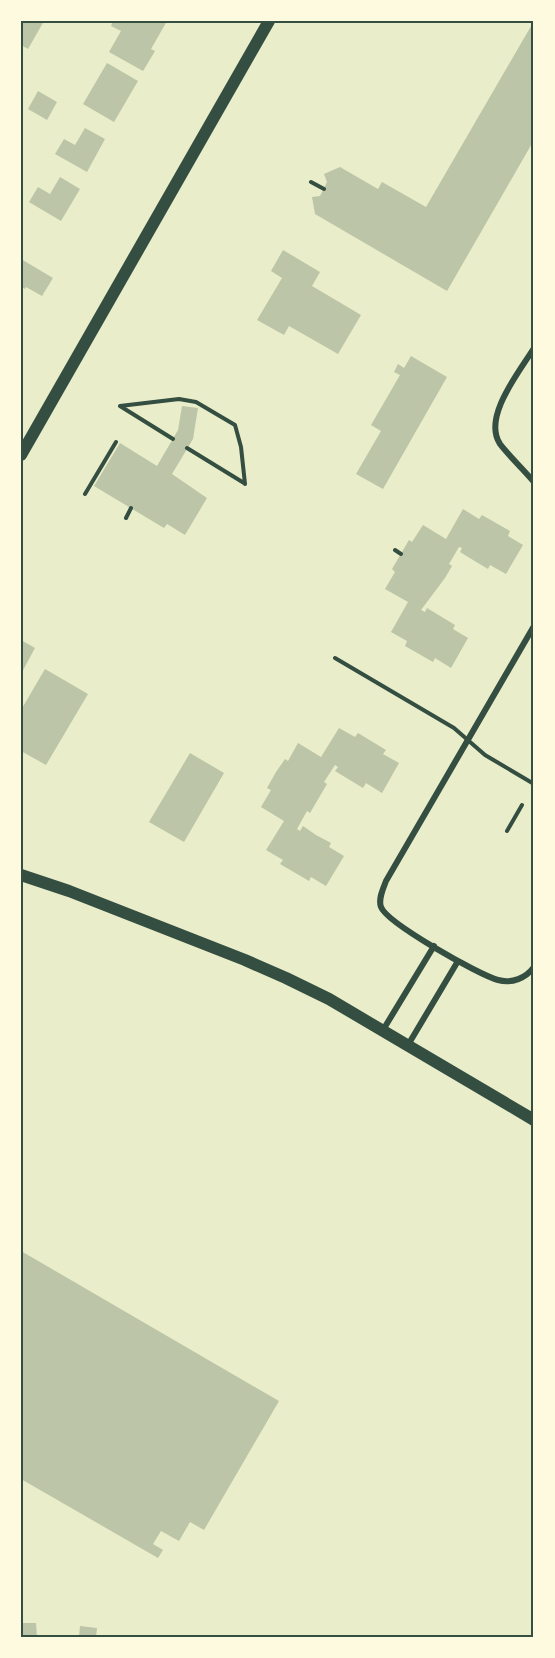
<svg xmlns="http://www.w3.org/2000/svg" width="555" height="1658" viewBox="0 0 555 1658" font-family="Barlow,sans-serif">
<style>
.building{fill:#bcc5a7}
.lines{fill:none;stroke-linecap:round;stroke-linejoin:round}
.path{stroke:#344e41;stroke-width:4}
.service{stroke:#344e41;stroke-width:4}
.minor{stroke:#344e41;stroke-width:6}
.secondary{stroke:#344e41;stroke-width:12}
.neatline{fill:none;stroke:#344e41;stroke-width:2}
</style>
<rect width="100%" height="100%" fill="#e9edc9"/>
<!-- building -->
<path class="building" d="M21,21H44L28,49L21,45Z
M113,21H167L151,49L155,51L143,71L109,52L121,31L111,26Z
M534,21V140L447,291L315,214L312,197L320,196L327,182L324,174L340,167L378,189L382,182L426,207Z
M107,63L138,81L114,122L83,104Z
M38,91L57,102L47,120L28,109Z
M85,128L105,139L87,172L55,154L64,139L75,145Z
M60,177L80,189L61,221L29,202L38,187L50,194Z
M283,250L320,272L312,286L361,315L338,354L289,326L284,335L257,320L282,278L271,271Z
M21,259L53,278L42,296L26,287L25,289L21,286Z
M411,356L447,377L383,489L356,474L381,431L371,425L400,375L394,372L398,364L404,368Z
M182,406L198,408L193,439L172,474L207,498L185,535L167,524L164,528L94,486L120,443L157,466L178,430Z
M463,509L479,519L482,515L510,531L508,536L523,545L506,574L490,565L488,569L473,560L460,552L462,548L459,547L449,564L452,566L445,578L421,610L425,612L427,608L455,625L453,629L468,638L451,668L435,658L433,662L405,646L407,641L391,632L408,602L385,589L395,572L392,569L409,540L412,542L423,525L446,539Z
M21,640L35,648L21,674Z
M45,669L88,694L46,765L21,751V710Z
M339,728L355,737L358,733L386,750L383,754L399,763L382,793L366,783L363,788L335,771L338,767L335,765L324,782L327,784L310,813L307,811L297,829L300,831L303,826L316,835L331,843L329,847L344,856L326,886L311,877L309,881L280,864L283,860L266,850L284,821L261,807L271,790L267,788L276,772L285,759L288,761L298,743L321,757Z
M190,753L224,773L184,842L149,822Z
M21,1251L279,1401L204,1530L190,1522L179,1541L161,1531L153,1544L163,1550L158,1558L21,1479Z
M21,1623H36L37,1637H21Z
M80,1626L97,1628L96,1637H79Z"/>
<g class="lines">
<!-- path -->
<path class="path" d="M311,182L324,189
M85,494L116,442
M126,518L131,508
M395,550L401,554
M507,831L522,805"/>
<!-- service -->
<path class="service" d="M120,406L179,399L196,402L235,425L241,447L245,484
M120,406L173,439
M187,448L244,483
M335,658L454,728L485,755L534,784"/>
<!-- minor -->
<path class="minor" d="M534,348C520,371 482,417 500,444C510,457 523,469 534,482
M534,626L386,881C383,889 378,899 381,907C387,923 479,975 498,980C512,984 526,978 534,967
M383,1030L434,946
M408,1045L458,961"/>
<!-- secondary -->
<path class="secondary" d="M21,455L269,21
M21,875L69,891L245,960L286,978L329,999L534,1120"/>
</g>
<!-- border -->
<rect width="555" height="1658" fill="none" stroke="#fefae0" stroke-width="45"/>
<rect x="22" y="22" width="510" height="1614" class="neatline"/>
</svg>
